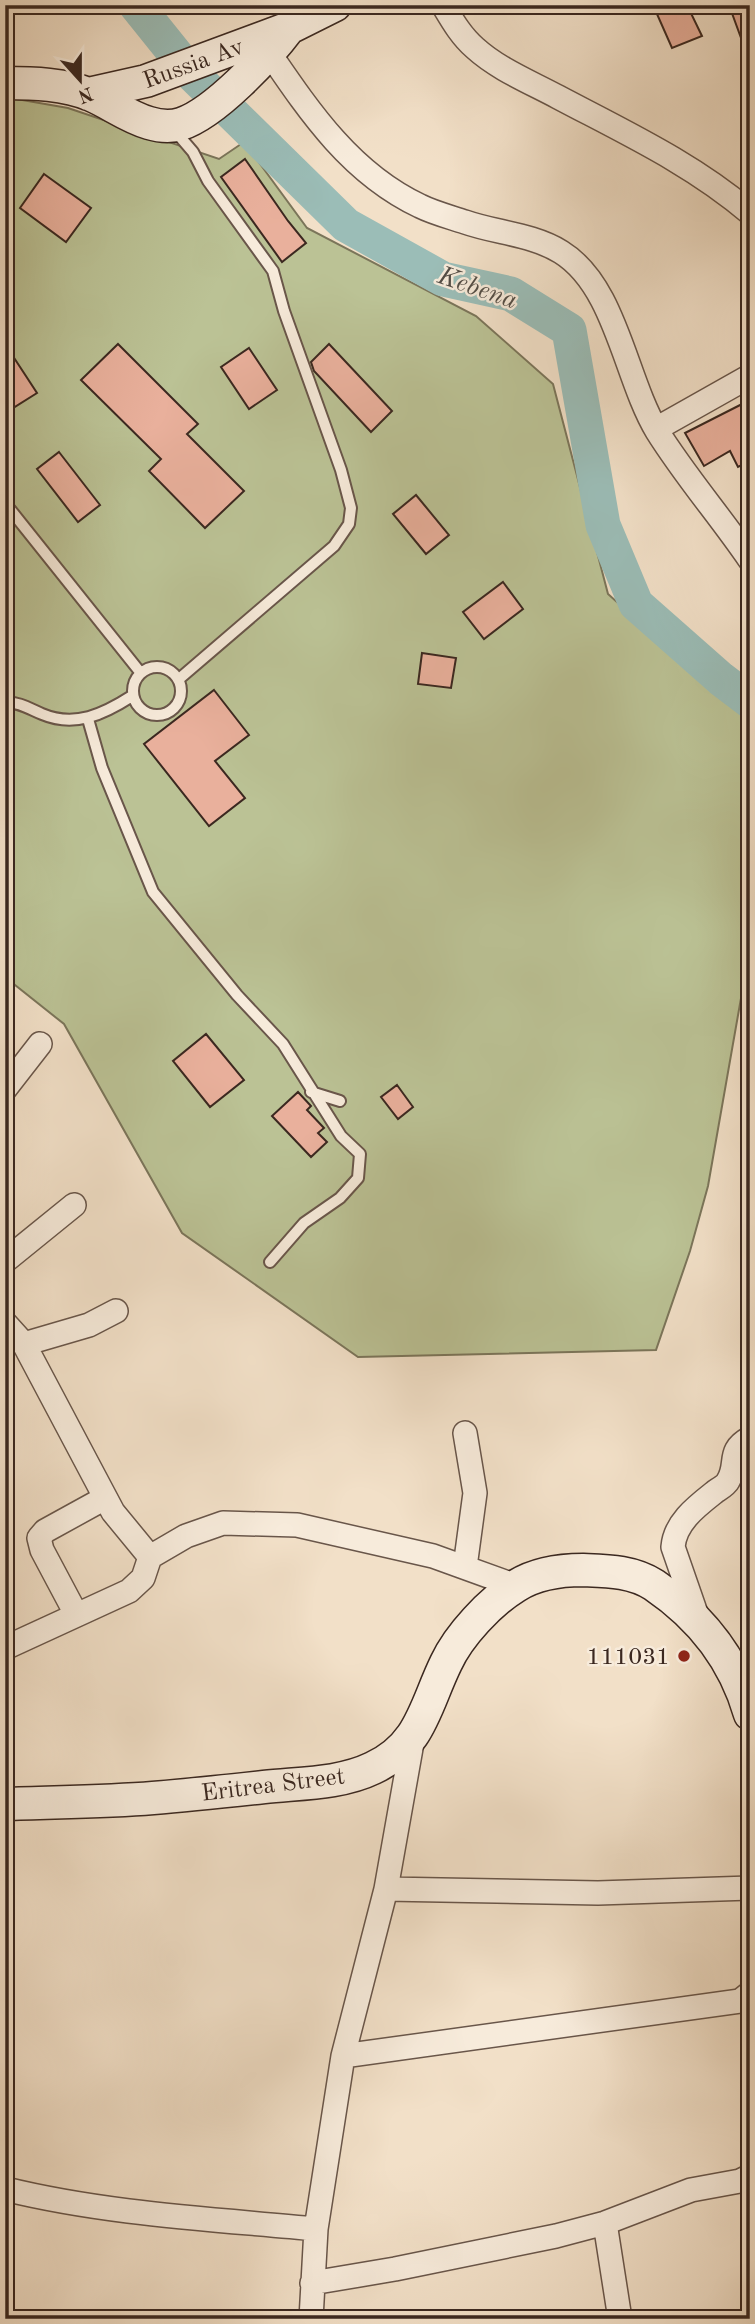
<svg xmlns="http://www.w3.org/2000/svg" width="755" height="2324" viewBox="0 0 755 2324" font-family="'Old Standard TT',serif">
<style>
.green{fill:#bbc295;stroke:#7b755a;stroke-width:2}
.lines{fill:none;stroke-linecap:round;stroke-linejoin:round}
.river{stroke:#9bbdb7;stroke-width:35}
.building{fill:#e9b09c;stroke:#3b2820;stroke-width:2}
.lane-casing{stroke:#69564a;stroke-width:14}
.street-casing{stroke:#69564a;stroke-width:26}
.secondary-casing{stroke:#3b2820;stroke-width:35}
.lane{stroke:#f7ebdb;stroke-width:10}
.street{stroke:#f7ebdb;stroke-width:23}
.secondary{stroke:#f7ebdb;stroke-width:32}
.poi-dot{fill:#8f2418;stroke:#f7ebdb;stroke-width:2.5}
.labels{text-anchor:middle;stroke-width:5;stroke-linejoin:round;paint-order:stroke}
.street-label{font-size:24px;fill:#3b2820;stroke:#f7ebdb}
.poi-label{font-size:24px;fill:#3b2820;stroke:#f7ebdb;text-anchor:end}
.water-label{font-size:26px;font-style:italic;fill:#534d46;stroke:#f7ebdb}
</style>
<rect width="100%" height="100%" fill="#f2e0c8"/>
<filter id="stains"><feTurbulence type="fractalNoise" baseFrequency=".00286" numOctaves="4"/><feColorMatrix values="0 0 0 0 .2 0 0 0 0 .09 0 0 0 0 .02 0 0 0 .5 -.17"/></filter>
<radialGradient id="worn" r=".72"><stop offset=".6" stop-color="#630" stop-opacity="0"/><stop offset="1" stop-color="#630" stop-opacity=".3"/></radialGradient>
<!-- green -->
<path class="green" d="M5,97L68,108L219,159L244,142L307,228L476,316L553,384L608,594L750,722V947L708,1186L690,1251L656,1350L358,1357L182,1233L64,1024L5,977Z"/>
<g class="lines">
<!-- river -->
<path class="river" d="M136,5L189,71L346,225L443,279L511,294L569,330L603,525L636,604L721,679L750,701"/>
</g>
<!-- building -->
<path class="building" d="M653,5H687L702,36L672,48Z
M729,5H750V57H748Z
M245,159L288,221L306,243L282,262L221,177Z
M44,174L91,208L66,242L20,208Z
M5,344L37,393L13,408L5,395Z
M118,344L198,424L187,434L244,491L205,528L149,471L161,459L81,380Z
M329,344L392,411L371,432L314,371L311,362Z
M249,348L277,390L249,409L221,367Z
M750,400V461L738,467L730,451L704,466L685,433Z
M59,452L100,505L78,522L37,469Z
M416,495L449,535L426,554L393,514Z
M503,582L523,609L484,639L463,612Z
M422,653L456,658L451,688L418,684Z
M214,690L249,735L215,761L245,798L209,826L144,744Z
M206,1034L244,1080L210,1107L173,1061Z
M397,1085L413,1107L398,1119L381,1097Z
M298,1092L311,1106L307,1110L324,1128L318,1133L327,1142L311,1157L272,1116Z"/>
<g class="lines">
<defs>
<path id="lane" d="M175,131L193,152L208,181L273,271L284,311L341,470L351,508L349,524L334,546L179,679
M5,503L140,672
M133 691a24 24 0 1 1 48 0a24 24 0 1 1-48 0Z
M5,702C19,702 30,709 42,714C75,728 104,714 132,696
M88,719L102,768L153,892L237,995L283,1044L341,1136L360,1154L358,1178L340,1198L304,1223L270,1262
M311,1092L340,1101"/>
<path id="street" d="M443,5C452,20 461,36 475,48C498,69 530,82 558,97C624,132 693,164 750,213
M270,54C311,114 352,174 420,206C434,213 450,217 465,222C496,233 532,234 561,252C616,286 625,378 657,431C685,476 720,516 750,560
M656,429L750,376
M5,1089L40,1044
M5,1261L74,1205
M5,1323L24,1344L113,1512L150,1557
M24,1344L89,1325L116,1311
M465,1567L475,1493L465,1433
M76,1614L42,1550L39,1538L45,1531L105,1498
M698,1619L673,1547C675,1522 697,1506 716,1491C719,1489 726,1485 728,1481C739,1463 726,1451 750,1438
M5,1648L129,1591L143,1578L150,1557L186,1536L223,1523L297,1525L433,1556L516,1586
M386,1889L598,1893L750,1888
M343,2056L740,2001L750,1993
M5,2189C107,2214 212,2219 316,2229
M605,2223L620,2319
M312,2283L395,2269L556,2236L605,2223L691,2190L740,2181L750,2176
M311,2319L316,2229L343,2056L386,1889L413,1737"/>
<path id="secondary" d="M5,83C33,83 65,84 91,95C110,103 128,117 149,123C159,126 171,127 181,124C215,113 268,56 289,28
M88,94L146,81L289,28L335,5
M5,1804C54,1802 104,1802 153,1798C190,1795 227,1791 264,1787C300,1783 340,1784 373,1768C421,1746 425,1706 446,1663C459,1635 490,1602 516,1586C535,1574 561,1570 583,1570C607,1571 632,1571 654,1585C701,1617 734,1658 750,1714"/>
</defs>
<!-- lane casing -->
<use href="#lane" class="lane-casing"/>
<!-- street casing -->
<use href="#street" class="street-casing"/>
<!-- secondary casing -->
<use href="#secondary" class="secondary-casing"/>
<!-- lane -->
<use href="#lane" class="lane"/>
<!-- street -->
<use href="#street" class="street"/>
<!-- secondary -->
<use href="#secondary" class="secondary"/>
</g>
<!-- markers -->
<circle class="poi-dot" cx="684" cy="1656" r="7"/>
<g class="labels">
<!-- street labels -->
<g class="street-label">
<text transform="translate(193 63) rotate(-20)" y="8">Russia Av</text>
<text transform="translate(273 1784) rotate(-7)" y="8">Eritrea Street</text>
</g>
<!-- poi labels -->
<g class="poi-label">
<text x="670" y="1664">111031</text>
</g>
<!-- water labels -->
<g class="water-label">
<text transform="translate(478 287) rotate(19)" y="9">Kebena</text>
</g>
</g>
<!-- margin -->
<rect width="755" height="2324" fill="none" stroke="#f2e0c8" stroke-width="28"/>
<rect x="7" y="7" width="741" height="2310" fill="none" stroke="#3b2820" stroke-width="3.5"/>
<rect x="14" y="14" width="727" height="2296" fill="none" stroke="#3b2820" stroke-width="2"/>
<!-- north arrow -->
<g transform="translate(80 80) rotate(159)" stroke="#f7ebdb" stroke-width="5" paint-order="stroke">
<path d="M0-5L12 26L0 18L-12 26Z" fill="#3b2820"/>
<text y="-10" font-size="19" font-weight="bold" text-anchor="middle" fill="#3b2820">N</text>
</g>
<rect width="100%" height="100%" filter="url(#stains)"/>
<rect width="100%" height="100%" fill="url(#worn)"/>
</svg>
